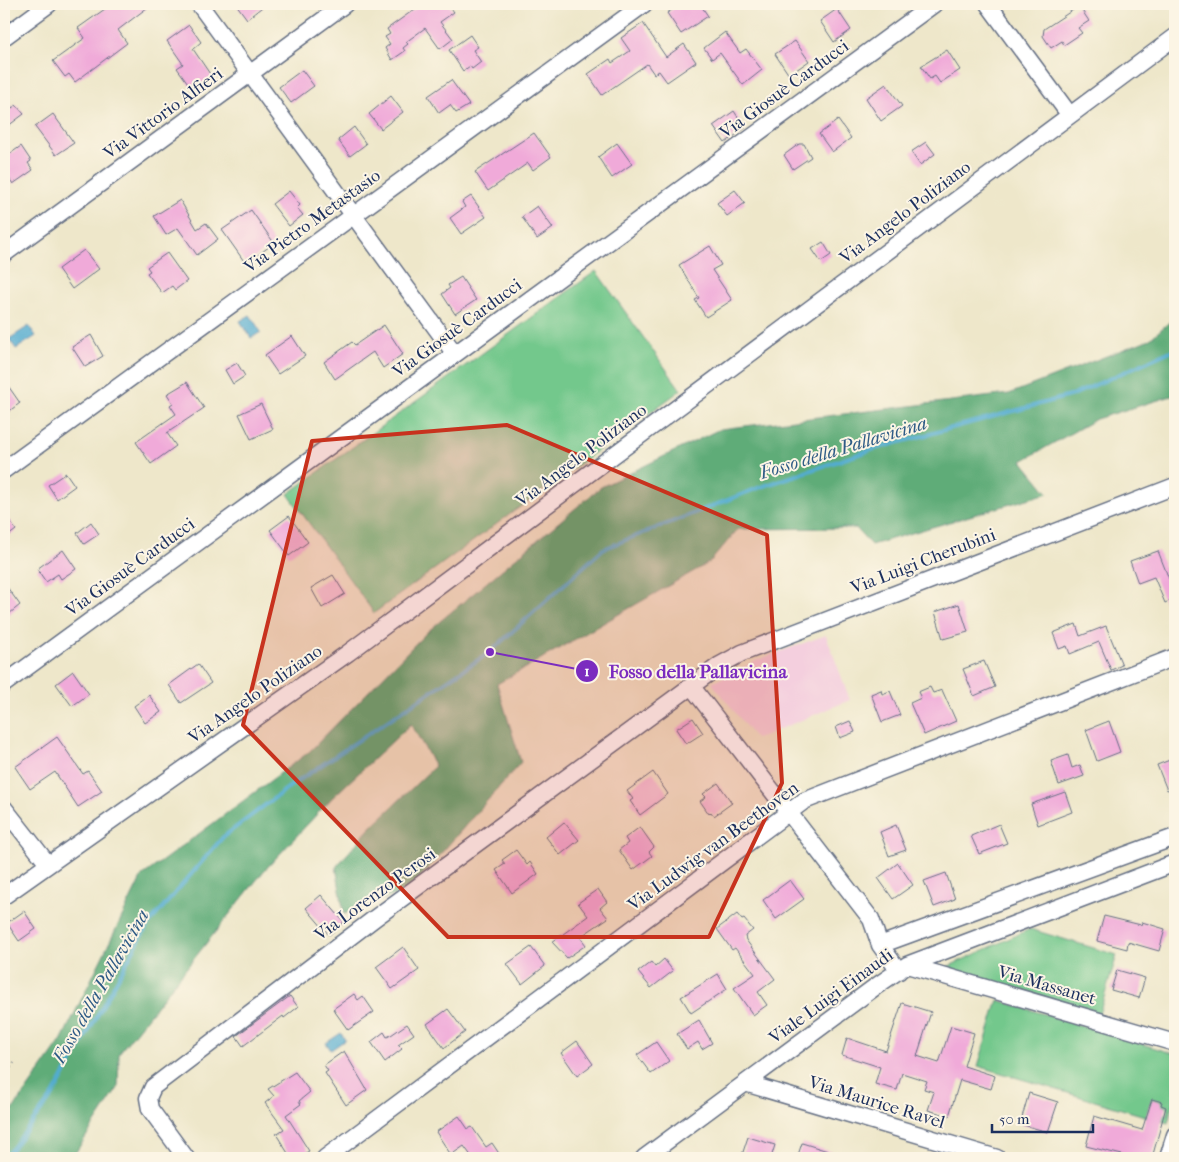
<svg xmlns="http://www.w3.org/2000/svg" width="1179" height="1162" viewBox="0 0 1179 1162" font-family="'IM FELL French Canon',serif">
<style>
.built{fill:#f4cfde}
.green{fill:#73c88c;stroke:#477c75;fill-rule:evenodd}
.forest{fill:#5eac78;stroke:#3c6e6b}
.water{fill:#52acd0;stroke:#366e97}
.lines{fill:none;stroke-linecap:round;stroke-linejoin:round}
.stream{stroke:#52acd0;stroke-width:4}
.building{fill:#f0aad9}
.street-casing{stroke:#656f84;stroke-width:19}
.path{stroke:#656f84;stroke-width:2.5;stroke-dasharray:1 4;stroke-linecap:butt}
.street{stroke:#fff;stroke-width:16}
.marked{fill:#c8321e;fill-opacity:0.2;stroke:#c8321e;stroke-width:4;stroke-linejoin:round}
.labels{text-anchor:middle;stroke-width:4;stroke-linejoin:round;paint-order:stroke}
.street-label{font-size:18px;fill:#1b2f5e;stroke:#fcf5e5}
.water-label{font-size:19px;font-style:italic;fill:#2e5b86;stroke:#fcf5e5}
.leader{fill:none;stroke:#7b2cbf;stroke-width:2}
.callout-dot{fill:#7b2cbf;stroke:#fcf5e5;stroke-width:2}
.mark-label{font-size:15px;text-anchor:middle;font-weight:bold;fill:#fff}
.callout-label{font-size:19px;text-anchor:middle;font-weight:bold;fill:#7b2cbf;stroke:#fcf5e5;stroke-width:4;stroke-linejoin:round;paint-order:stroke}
</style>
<rect width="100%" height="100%" fill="#fcf5e5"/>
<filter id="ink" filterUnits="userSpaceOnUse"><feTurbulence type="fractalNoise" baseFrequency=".02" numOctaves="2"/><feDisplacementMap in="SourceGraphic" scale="10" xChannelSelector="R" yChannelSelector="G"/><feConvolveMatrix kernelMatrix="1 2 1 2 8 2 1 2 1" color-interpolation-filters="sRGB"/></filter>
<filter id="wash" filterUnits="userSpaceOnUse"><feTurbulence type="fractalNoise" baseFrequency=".0096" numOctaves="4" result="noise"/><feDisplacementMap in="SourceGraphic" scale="20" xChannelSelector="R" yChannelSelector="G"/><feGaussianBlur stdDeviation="1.12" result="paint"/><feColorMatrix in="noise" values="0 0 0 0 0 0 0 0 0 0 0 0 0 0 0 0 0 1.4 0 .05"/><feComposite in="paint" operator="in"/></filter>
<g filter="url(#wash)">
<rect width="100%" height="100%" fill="#eee7ca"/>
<!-- built -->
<path class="built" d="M826,635L850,700L756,739L712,683L757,660Z"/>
<!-- green -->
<path class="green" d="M596,271L681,390L374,613L288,494Z
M1030,929L1117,955L1099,1014L947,967Z
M998,1000L1175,1054V1098L1168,1123L978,1066ZM1152,1099L1162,1102L1161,1105L1169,1108L1167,1115L1148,1111Z"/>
<!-- forest -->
<path class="forest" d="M1175,317V395L1096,419L1022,461L1048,493L871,545L856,528L738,529L710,562L497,684L521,762L410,889L344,914L336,867L369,829L435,766L411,724L332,798L263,872L119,1053L118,1088L72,1158H4V1122L61,1041L142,876L309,752L426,633L601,487L720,429L1009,394L1150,339Z"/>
<!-- water -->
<path class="water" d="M250,315L261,332L251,338L240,321Z
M29,326L36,336L16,349L9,339Z
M341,1033L345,1040L331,1050L326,1043Z"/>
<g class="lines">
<!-- stream -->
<path class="stream" d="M5,1158L53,1095L147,926L223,837L289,787L490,652L603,549L758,488L871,450L1073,395L1175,349"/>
</g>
<g id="blocks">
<!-- building -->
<path class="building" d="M112,4H152L118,30L127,43L75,82L69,74L65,77L53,61L85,38L78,28Z
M236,4H266L247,19Z
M422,4H448L454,12L440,22L453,39L440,49L425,28L406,42L408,44L403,48L405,51L392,60L385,48L390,44L385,37L390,34L387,29Z
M681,4H700L708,16L681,34L667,13Z
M1079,6L1089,21L1078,28L1082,33L1064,45L1062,41L1051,48L1043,36L1044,29Z
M837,9L851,30L834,42L820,21Z
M643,23L666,57L684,44L696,62L667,82L659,71L654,74L647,64L602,95L588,74L610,59L612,63L630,51L621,38Z
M189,25L201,42L193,49L212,77L193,90L177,68L183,64L167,41Z
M725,32L740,53L746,49L762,70L743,85L720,53L712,59L704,48Z
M470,35L478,47L473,50L481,62L472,69L470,66L463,71L449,50Z
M795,41L809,61L789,75L775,54Z
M947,50L960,70L940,83L935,76L930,79L921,66Z
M302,70L314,86L291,103L279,87Z
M451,80L469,105L456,113L450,105L439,113L428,96Z
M886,84L902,106L881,121L866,98Z
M4,96L12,108L16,105L24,114L4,129Z
M391,96L403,112L381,129L369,114Z
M734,111L745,128L725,143L713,126Z
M53,114L74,143L56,155L35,127Z
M838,120L851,138L832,152L819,134Z
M354,127L366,144L350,156L338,140Z
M534,133L551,157L533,170L528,163L488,191L475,172Z
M926,142L935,154L920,165L911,152Z
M617,143L632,164L612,178L598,157Z
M799,144H804L811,157L793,169L784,155Z
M21,146L31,161L28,163L33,170L13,184L4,171V158Z
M735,190L745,203L727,216L717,203Z
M289,191L300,205L297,208L303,215L289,226L272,204Z
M471,196L486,217L461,234L450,218L465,207L462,202Z
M180,200L197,229L206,223L218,239L197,255L178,228L166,235L154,216Z
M537,206L553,228L537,239L522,217Z
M251,210L274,243L246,264L222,230Z
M823,242L831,255L821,262L812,249Z
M710,246L721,265L712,270L732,300L706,317L695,300L699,298L679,265Z
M84,250L99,269L72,289L58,269Z
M167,253L187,281L175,290L172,286L162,293L147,273L150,271L147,267Z
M461,277L476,300L455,314L442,294L450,288L448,285Z
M384,325L403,354L383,368L373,352L335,379L324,362L352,342L355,345Z
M91,335L103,356L85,367L72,347Z
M292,336L305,356L278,374L265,355Z
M237,363L245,376L233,384L225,370Z
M4,380L20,403L4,415Z
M187,382L204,408L167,433L176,446L151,464L136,442L176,414L170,405L173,403L167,394Z
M261,404L273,429L251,439L239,414Z
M66,473L75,486L57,499L48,485Z
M4,513L16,530L4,539Z
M289,516L308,542L289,556L270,530Z
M91,522L99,534L84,544L77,533Z
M63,550L76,569L61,579L58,574L46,582L37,569Z
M1158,551L1169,579L1175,576V598L1165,603L1154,577L1138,583L1130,561Z
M333,575L345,594L322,608L311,588Z
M4,583L20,605L4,618Z
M959,604L968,632L943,639L935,612Z
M1076,624L1080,636L1106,626L1122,665L1111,670L1099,642L1070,654L1067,646L1059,649L1053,633Z
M984,661L995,687L974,696L963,669Z
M198,664L211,683L181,703L169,685Z
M73,671L89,694L72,706L56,684Z
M930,687L933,693L942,690L956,721L924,735L910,703L921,698L918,692Z
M881,690L882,694L890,691L900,715L882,722L871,694Z
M149,695L161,712L145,723L134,706Z
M693,718L703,733L686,744L676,729Z
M850,721L855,732L840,738L836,727Z
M1109,721L1120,752L1097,761L1086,730Z
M57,737L83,774L88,771L102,791L78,807L55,772L30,789L15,767Z
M1068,755L1072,768L1080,765L1084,776L1059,785L1051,761Z
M1175,758V787L1167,790L1157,765Z
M653,772L668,794L640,815L630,801L633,799L627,791Z
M718,783L732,803L714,816L711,812L709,814L700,801L706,797L703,794Z
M1065,792L1072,812L1038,825L1031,804Z
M564,822L579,840L560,855L546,837Z
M999,824L1007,843L979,854L971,836Z
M896,825L906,850L889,856L880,832Z
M640,827L654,847L649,852L652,856L633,870L619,850L628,843L625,838Z
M516,850L527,865L530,862L538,874L512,893L496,870L505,864L502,860Z
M898,863L913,885L893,899L878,878Z
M946,873L955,899L934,907L924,881Z
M790,880L804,899L776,919L763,900Z
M598,889L607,902L600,908L608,918L580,937L586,945L567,958L552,942L588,916L578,903Z
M321,895L344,922L329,935L306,908Z
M24,911L36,929L19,941L7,923Z
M737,914L742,920L744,919L753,930L745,936L746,940L775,979L758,992L767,1005L753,1015L734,988L755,974L735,948L732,950L717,929Z
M1104,916L1141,925L1142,922L1165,929L1159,951L1128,942L1127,949L1097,941Z
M403,947L419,970L392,989L376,967Z
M531,947L545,966L522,984L507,964Z
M664,959L673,971L651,988L638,972L651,962L655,967Z
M1117,970L1145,978L1139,998L1111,990Z
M718,974L727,989L691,1013L681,997Z
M354,994L358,1000L363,996L374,1012L348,1030L333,1009Z
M290,996L298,1007L284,1018L283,1016L243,1046L236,1036Z
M902,1003L931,1012L917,1056L939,1063L951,1026L974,1033L964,1066L995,1076L991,1089L960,1080L949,1116L928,1110L934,1092L924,1089L927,1081L902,1073L897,1090L875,1084L880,1067L842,1055L847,1038L886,1051Z
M448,1009L465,1032L444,1048L427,1024Z
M699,1020L712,1043L702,1049L698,1042L687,1049L677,1034Z
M407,1024L414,1034L398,1045L402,1049L385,1062L371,1042L384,1032L387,1037L391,1035Z
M577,1041L593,1064L577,1076L561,1053Z
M656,1042L669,1061L651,1074L637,1055Z
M344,1051L367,1090L346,1105L325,1073L328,1071L324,1065Z
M295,1072L310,1092L299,1101L301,1104L286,1115L309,1151L297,1158H291L276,1134L284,1129L265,1103L274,1096L268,1089Z
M1029,1093L1058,1102L1048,1132L1020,1124Z
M1152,1099L1162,1102L1161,1105L1166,1107L1152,1158H1134L1086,1146L1094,1116L1142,1130Z
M459,1116L468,1129L472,1127L486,1147L492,1143L502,1158H470L472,1157L464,1146L451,1155L436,1132Z
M748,1137L775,1145L771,1158H741Z
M802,1143L844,1156L843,1158H797Z"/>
</g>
</g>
<g filter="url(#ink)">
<use href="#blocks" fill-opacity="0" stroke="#656f84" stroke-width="1"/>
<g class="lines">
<defs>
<path id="street" d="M199,4L455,354
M988,4L1069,114
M4,37L49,4
M4,254L345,4
M4,470L644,4
M4,684L934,4
M692,687L871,919L880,945L899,971
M4,808L48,864
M4,896L348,653L1175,37
M880,945L1175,837
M907,965L1175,1043
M745,1083L997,1158
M186,1158L150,1109L148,1098L153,1087L375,918L720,665L742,653L1175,486
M325,1158L804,801L1175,657
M644,1158L875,987L907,965L1175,863
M1168,1158L1175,1135"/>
</defs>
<!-- street casing -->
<use href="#street" class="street-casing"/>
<!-- path -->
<path class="path" d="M4,1075L14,1063"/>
<!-- street -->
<use href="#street" class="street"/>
</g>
</g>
<!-- marked area -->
<path class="marked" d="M507,425L767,535L782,783L709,937H448L243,725L312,441Z"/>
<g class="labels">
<!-- street labels -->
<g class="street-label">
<text transform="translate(784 89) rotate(-36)" y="6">Via Giosuè Carducci</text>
<text transform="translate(163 113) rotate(-36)" y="6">Via Vittorio Alfieri</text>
<text transform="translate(905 212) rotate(-37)" y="6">Via Angelo Poliziano</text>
<text transform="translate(312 221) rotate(-36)" y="6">Via Pietro Metastasio</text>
<text transform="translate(457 328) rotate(-36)" y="6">Via Giosuè Carducci</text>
<text transform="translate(581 455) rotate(-37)" y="6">Via Angelo Poliziano</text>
<text transform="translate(923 561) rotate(-21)" y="6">Via Luigi Cherubini</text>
<text transform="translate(130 567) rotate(-36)" y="6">Via Giosuè Carducci</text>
<text transform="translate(255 694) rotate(-35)" y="6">Via Angelo Poliziano</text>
<text transform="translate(713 846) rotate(-36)" y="6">Via Ludwig van Beethoven</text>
<text transform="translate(375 894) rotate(-36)" y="6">Via Lorenzo Perosi</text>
<text transform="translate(1047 985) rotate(16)" y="6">Via Massanet</text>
<text transform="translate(831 996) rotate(-36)" y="6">Viale Luigi Einaudi</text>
<text transform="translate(877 1102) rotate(17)" y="6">Via Maurice Ravel</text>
</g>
<!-- water labels -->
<g class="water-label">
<text transform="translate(843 447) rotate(-17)" y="7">Fosso della Pallavicina</text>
<text transform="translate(100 986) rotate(-60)" y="7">Fosso della Pallavicina</text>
</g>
</g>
<!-- callouts -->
<path class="leader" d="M490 652L587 671"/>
<g class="callout-dot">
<circle cx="490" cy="652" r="5"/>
<circle cx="587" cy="671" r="12"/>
</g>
<g class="mark-label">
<text x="587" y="676">1</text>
</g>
<g class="callout-label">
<text x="698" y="678">Fosso della Pallavicina</text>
</g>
<!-- margin -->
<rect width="1179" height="1162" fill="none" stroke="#fcf5e5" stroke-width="20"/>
<!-- scale -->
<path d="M992 1124v8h101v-8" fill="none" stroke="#1b2f5e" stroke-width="2.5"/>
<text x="999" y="1124" font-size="15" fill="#1b2f5e" stroke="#fcf5e5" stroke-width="4" paint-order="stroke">50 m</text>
</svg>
